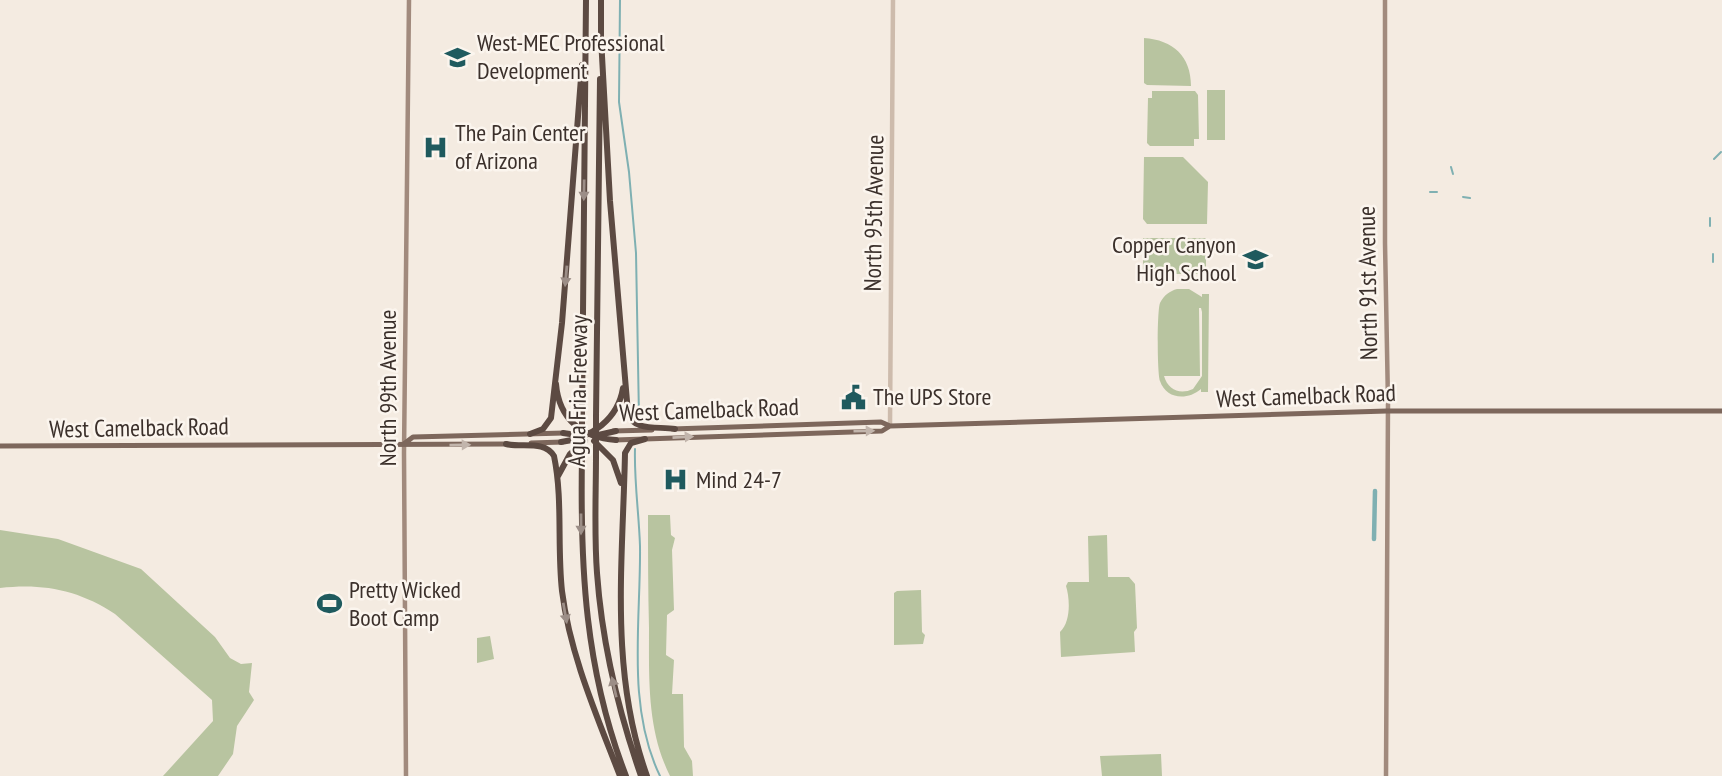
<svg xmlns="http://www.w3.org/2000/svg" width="1722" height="776" viewBox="0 0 1722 776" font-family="'PT Sans Narrow',sans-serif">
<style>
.green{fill:#b8c4a0;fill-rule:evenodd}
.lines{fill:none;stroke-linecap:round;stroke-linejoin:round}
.stream{stroke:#7fb0b2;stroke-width:2}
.canal{stroke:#7fb0b2;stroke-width:4.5}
.tertiary{stroke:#cdbbac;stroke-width:4.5}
.secondary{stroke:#a18a7d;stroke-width:4.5}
.primary{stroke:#7d675c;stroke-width:5}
.motorway{stroke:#5c4a42;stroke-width:6}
.motorway-bridge{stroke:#5c4a42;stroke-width:6}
.oneway{fill:#9c8e87}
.oneway2{fill:#c2b5ac}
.labels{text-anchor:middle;stroke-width:5;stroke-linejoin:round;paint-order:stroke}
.poi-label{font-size:24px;fill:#3b302b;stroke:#fbf5ee;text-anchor:start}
.street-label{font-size:24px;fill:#3b302b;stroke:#fbf5ee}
</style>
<rect width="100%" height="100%" fill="#f4ebe1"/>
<!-- green -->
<path class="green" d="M1144,38C1173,40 1191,56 1191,86L1147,85L1144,83Z
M1207,90H1225V140H1207Z
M1152,91H1195L1198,95L1199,139H1194V146H1150L1147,143L1148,98H1152Z
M1144,157H1183L1208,182L1207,224H1147L1143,219Z
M1143,238H1206V274H1143Z
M1177,289H1189L1202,297V294H1209L1208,392H1201V389C1187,401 1166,399 1160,381C1157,372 1157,311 1160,303C1164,295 1170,291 1177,289ZM1199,308H1201L1202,312V376L1193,389C1180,395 1168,390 1164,376H1200Z
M648,515H670L671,535L675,538L672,550L674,610L667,615L666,655L674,660L672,694H683L684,747L692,761L693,776H670C647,730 649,679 649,628C648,591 648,553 648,515Z
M0,530L58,539L141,569L215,637L230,658L241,664L252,663L249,692L254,700L237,726L233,754L218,776H163L213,721L212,700L115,614C79,590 43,583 0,588Z
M1107,535L1108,577H1129L1135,584L1137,628L1134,632L1135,652L1061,657L1060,632C1071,622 1070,599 1066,586L1068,582H1089L1088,536Z
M921,590L922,632L925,635L923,644L894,645V593L897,591Z
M490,636L494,659L477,663V638Z
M1161,754L1162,776H1102L1100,756Z"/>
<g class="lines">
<!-- stream -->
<path class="stream" d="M620,0L619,102L629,172L636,253L639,417
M1714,159L1721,152
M1451,167L1453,174
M1430,192H1437
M1463,197L1470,198
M1710,226V218
M1713,254V262
M635,449C634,481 639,514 640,546C641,621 626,706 660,776"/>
<!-- canal -->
<path class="canal" d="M1374,539L1375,491"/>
<!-- tertiary -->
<path class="tertiary" d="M890,426L893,0"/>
<!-- secondary -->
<path class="secondary" d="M1385,0V243L1388,402L1386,776
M406,776L404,453L409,0"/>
<!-- primary -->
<path class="primary" d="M672,429L881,422L890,426
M613,431L652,430
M615,440L882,431L890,426L1387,411H1722
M405,443L413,437L564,433
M531,443L563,442
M0,446L507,444"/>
<!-- motorway -->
<path class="motorway" d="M601,38L610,201L628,413C633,432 659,426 675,429
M601,41V0
M556,384C559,419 582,438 616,440
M582,417L586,0
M596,417L600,79
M563,433L584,436
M530,434L543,429L551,418L562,323L582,65
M594,436L616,431
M645,439L631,443L625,453C623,561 609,671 647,776
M594,441L613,460L621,483
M561,442C592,438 618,419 623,388
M506,444C523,448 544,440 554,456C563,499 557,546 562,591C570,655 597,716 620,776
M596,455C596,495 594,534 597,573C602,643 618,710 641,776
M582,456C580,568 585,670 626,776
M558,476L570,454L585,441"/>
<!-- motorway-bridge -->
<path class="motorway-bridge" d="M596,455V417
M582,456V417"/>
</g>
<!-- one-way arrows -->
<defs><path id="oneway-solid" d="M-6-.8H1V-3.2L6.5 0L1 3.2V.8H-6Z" transform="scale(1.75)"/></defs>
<g class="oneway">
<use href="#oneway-solid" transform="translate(584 190) rotate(91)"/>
<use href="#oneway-solid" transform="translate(566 276) rotate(95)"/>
<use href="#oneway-solid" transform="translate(581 524) rotate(90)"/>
<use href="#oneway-solid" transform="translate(565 613) rotate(80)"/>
<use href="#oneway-solid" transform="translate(614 687) rotate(-103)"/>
</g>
<g class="oneway2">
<use href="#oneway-solid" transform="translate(864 431) rotate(-1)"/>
<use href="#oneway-solid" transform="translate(683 437) rotate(-3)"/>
<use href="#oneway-solid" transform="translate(460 445) rotate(-1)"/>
</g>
<!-- icons -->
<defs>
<symbol id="university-bare" viewBox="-9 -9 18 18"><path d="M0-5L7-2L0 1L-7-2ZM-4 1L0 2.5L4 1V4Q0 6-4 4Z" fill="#1f5a5e" stroke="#fbf5ee" stroke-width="2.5" paint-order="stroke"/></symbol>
<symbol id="hospital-bare" viewBox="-9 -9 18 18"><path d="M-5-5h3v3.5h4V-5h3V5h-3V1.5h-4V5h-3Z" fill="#1f5a5e" stroke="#fbf5ee" stroke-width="2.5" paint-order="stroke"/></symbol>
<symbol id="school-bare" viewBox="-9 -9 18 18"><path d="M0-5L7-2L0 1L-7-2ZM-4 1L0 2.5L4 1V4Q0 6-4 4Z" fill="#1f5a5e" stroke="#fbf5ee" stroke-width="2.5" paint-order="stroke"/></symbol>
<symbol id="civic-bare" viewBox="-9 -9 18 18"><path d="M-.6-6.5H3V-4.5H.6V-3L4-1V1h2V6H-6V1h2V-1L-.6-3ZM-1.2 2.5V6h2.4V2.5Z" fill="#1f5a5e" stroke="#fbf5ee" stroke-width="2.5" paint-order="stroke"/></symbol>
<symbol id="stadium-bare" viewBox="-9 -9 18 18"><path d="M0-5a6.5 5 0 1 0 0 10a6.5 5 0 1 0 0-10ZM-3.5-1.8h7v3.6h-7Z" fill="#1f5a5e" stroke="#fbf5ee" stroke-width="2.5" paint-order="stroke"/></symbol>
</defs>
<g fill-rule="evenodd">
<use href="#university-bare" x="440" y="40" width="35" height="35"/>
<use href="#hospital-bare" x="418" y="130" width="35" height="35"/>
<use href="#school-bare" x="1238" y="242" width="35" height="35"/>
<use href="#civic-bare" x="836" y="380" width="35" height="35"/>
<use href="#hospital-bare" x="658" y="462" width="35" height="35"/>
<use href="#stadium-bare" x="312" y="586" width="35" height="35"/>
</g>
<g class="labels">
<!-- poi labels -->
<g class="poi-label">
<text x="477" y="51">West-MEC Professional<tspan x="477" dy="28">Development</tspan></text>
<text x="455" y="141">The Pain Center<tspan x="455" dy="28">of Arizona</tspan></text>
<text x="1236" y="253" text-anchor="end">Copper Canyon<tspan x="1236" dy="28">High School</tspan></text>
<text x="873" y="405">The UPS Store</text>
<text x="696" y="488">Mind 24-7</text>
<text x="349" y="598">Pretty Wicked<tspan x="349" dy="28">Boot Camp</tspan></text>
</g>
<!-- street labels -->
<g class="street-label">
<text transform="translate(874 213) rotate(-89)" y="8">North 95th Avenue</text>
<text transform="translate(1368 283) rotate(-91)" y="8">North 91st Avenue</text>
<text transform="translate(388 388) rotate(-90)" y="8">North 99th Avenue</text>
<text transform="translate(578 391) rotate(-89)" y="8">Agua Fria Freeway</text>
<text transform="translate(1306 396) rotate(-2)" y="8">West Camelback Road</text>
<text transform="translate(709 410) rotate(-2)" y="8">West Camelback Road</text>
<text transform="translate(139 428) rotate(-1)" y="8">West Camelback Road</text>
</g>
</g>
</svg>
